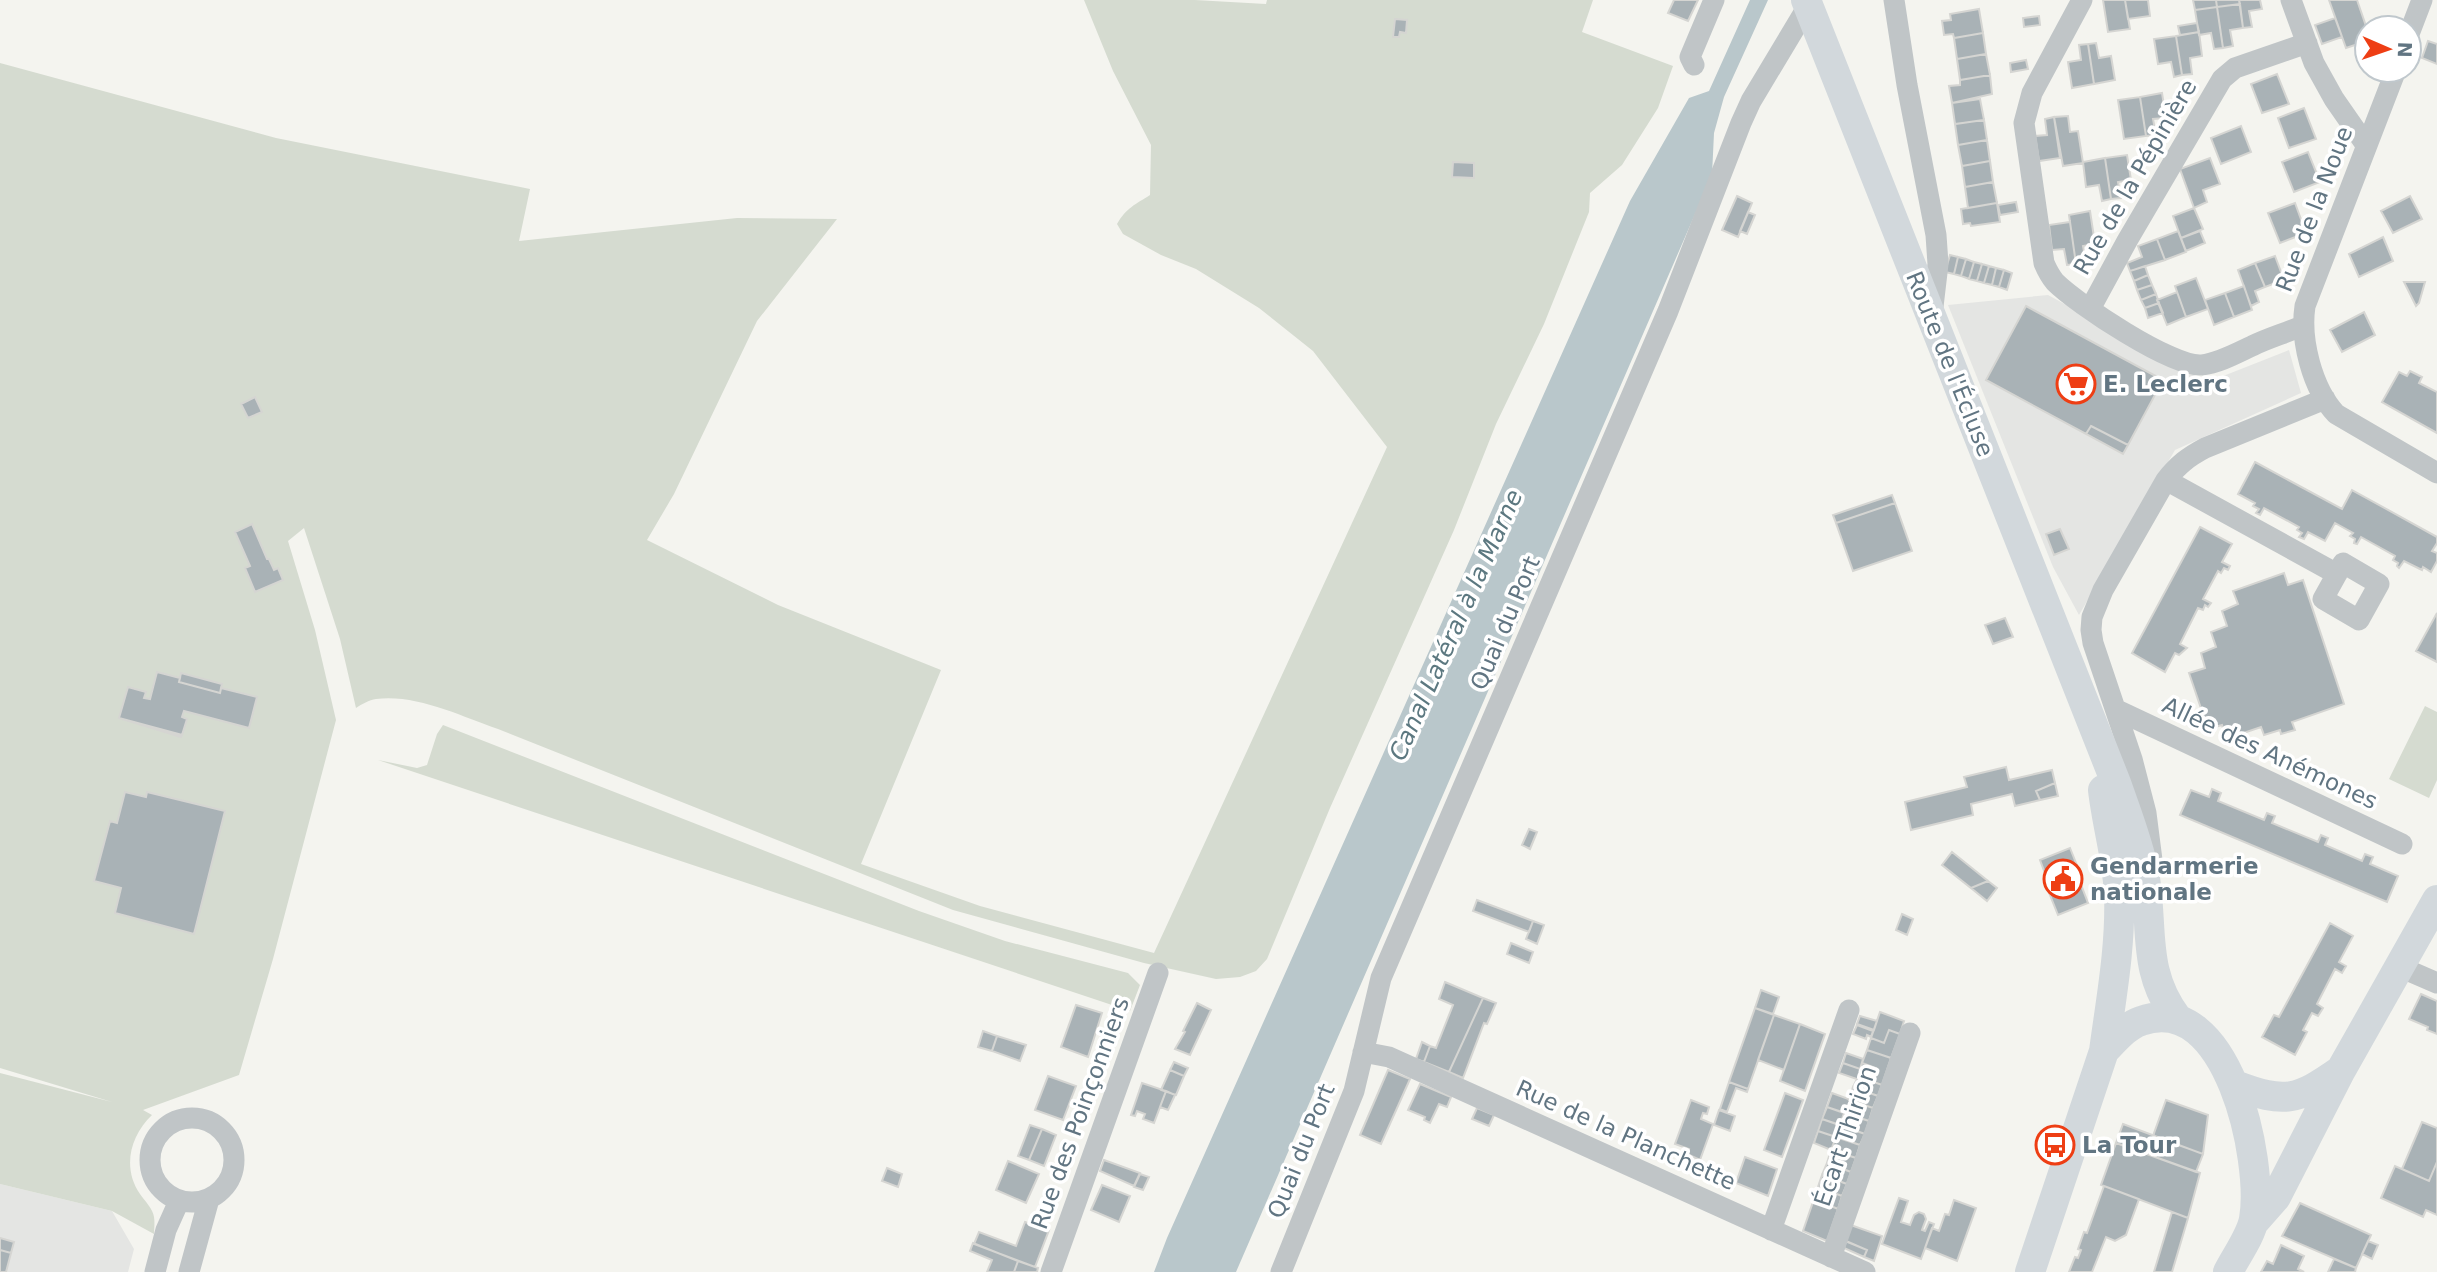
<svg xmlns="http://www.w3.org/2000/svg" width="2437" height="1272" viewBox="0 0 2437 1272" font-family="'DejaVu Sans',sans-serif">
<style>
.built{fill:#e4e5e3}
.green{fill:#d5dbd0}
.water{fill:#b9c7cb}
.building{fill:#a9b2b6;stroke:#d5d5d2;stroke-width:2}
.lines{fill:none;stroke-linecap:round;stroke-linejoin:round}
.minor{stroke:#c0c5c7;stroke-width:21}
.secondary{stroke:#d2d8dc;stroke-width:30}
.labels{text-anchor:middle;stroke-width:7;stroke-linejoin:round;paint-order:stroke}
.street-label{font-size:23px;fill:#617582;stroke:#fff}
.poi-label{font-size:23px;font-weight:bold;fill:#617582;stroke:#fff;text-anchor:start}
.water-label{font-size:24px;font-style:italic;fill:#5c7880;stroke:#fff}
</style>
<rect width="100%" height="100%" fill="#f4f4ef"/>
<!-- built -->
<path class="built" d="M2048,295L2208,382L2289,350L2301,393L2175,450L2079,615L2053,567L1948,305Z
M0,1184L112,1211L134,1249L128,1272H0Z"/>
<!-- green -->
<path class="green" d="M1084,0H1195L1266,4L1267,0H1593L1582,32L1673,66L1658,108L1622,165L1590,193L1589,212L1544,324L1496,424L1454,530L1330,808L1267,959L1256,971L1240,977L1216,979L1144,963L953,910L498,729C460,716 417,694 376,699C369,700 362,704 356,708L340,639L304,528L288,541L315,630L336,720L273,959L239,1075L143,1110L152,1115C130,1136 122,1168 140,1194C145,1201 153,1209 154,1217C155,1223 154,1229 154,1234L112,1211L0,1184V1073L112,1102L0,1068V63L276,138L530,189L519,241L737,218L837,219L757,321L674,494L647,540L778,605L941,670L861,864L980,906L1154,953L1387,447L1313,351L1259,308L1196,269L1161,255L1123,234L1117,224C1126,208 1136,204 1150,195L1151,145L1113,71Z
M2425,706L2437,712V780L2429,798L2389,779Z
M443,725L919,911L1005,941L1128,973L1140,985L1130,1011L378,760L417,768L427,765L437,734Z"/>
<!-- water -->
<path class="water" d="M1750,0H1768L1724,97L1714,133L1712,175L1236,1272H1154L1167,1238L1630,201L1689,98L1709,91Z"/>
<!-- building -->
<path class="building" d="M1674,0H1698L1688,21L1668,13Z
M2103,0H2125L2130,29L2108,32Z
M2125,0H2148L2150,16L2128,19Z
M2193,0H2216L2217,7L2195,10Z
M2216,0H2239L2240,4L2217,7Z
M2239,0H2260L2262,9L2249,11L2252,27L2243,28Z
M2329,0H2357L2367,29V41L2346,48Z
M2240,4L2243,28L2230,30L2233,46L2223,48L2217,7Z
M2217,7L2223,48L2214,49L2211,33L2199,35L2195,10Z
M1979,9L1983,33L1954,38L1953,34L1944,35L1942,21L1951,20L1950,14Z
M2039,16L2040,25L2024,27L2023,18Z
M2335,18L2342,37L2322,44L2315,25Z
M1395,19L1407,20L1406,33L1400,32L1399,37H1393Z
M2197,23L2199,32L2180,35L2178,26Z
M2199,32L2202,56L2190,58L2192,74L2182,75L2176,36Z
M1983,33L1986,54L1957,59L1954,38Z
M2176,36L2182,75L2174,77L2171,62L2158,64L2154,39Z
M2428,41L2437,44V64L2422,58Z
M2096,43L2099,58L2111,56L2115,80L2094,84L2088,44Z
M2088,44L2094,84L2072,88L2068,62L2081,60L2079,45Z
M1986,54L1990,75L1960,80L1957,59Z
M2026,60L2028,69L2011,72L2010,63Z
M2277,74L2289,104L2262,113L2251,84Z
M1990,75L1992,94L1952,103L1949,86L1960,85V80Z
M2162,93L2166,118L2153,119L2156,135L2146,136L2140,97Z
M2140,97L2146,136L2124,139L2118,100Z
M1980,99L1984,120L1955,124L1952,103Z
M2304,108L2316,139L2289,148L2278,118Z
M2068,116L2070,132L2078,131L2083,163L2063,166L2054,117Z
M2054,117L2060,158L2039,161L2035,136L2047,135L2045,119Z
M1984,120L1987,140L1958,145L1955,124Z
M2241,126L2251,152L2221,164L2211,138Z
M1987,140L1990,161L1962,166L1958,145Z
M2308,152L2320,182L2294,192L2282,162Z
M2127,155L2131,180L2118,182L2121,198L2111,199L2105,158Z
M2105,158L2111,199L2102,201L2099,185L2086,187L2083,162Z
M2210,158L2220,184L2203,190L2207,202L2194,208L2180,169Z
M1990,161L1993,182L1965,187L1962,166Z
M1453,162L1474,163V178L1452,177Z
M1993,182L1997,203L1968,208L1965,187Z
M1737,196L1752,203L1738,237L1722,230Z
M2410,196L2422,219L2393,233L2381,211Z
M2016,202L2018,212L2000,215L1998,205Z
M1997,203L2000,222L1971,226L1970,223L1963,224L1961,209Z
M2295,203L2306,233L2280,243L2268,213Z
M2194,208L2203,229L2181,238L2173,216Z
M2090,211L2095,244L2083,246L2086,262L2076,264L2069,215Z
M1748,212L1755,215L1747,234L1740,231Z
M2070,222L2076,264L2067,265L2064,249L2052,250L2049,225Z
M2178,231L2186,252L2165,260L2157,239Z
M2200,231L2205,243L2186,251L2181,238Z
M2383,237L2393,261L2359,277L2349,254Z
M2157,239L2165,260L2130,271L2127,263L2142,257L2138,246Z
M1950,255L1958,257L1954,274L1945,272Z
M2275,256L2284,280L2265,287L2255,263Z
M1958,257L1966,259L1961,276L1954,274Z
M1966,259L1974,262L1969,279L1961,276Z
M1974,262L1982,264L1977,281L1969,279Z
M2255,263L2265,287L2255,291L2259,302L2251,306L2238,270Z
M1982,264L1989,266L1984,283L1977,281Z
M1989,266L1996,268L1992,285L1984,283Z
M2145,266L2148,275L2134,281L2130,271Z
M1996,268L2004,270L1999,287L1992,285Z
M2004,270L2012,273L2007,290L1999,287Z
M2148,275L2152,285L2137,290L2134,281Z
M2196,278L2208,309L2186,317L2175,286Z
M2404,282H2425L2419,303L2416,306Z
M2152,285L2156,294L2141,300L2137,290Z
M2244,286L2252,310L2234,317L2225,293Z
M2177,292L2186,317L2167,325L2157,300Z
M2225,293L2234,317L2214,325L2205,300Z
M2156,294L2159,303L2145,308L2141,300Z
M2159,303L2163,313L2148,318L2145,308Z
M2026,306L2163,380L2128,445L2091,426L2086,434L1986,380Z
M2364,312L2375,335L2342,352L2330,330Z
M2410,371L2422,377L2419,383L2437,392V433L2382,402L2399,372L2407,376Z
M255,397L262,412L248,418L241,404Z
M2091,426L2128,445L2123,454L2086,434Z
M2255,462L2342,509L2352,490L2437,537V543L2432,551L2437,553V561L2431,572L2423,567L2422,570L2404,561L2399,568L2397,566L2398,563L2393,560L2395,556L2361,537L2357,544L2354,543L2355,539L2350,536L2353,533L2335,523L2325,541L2308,532L2304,539L2299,537L2302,533L2297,530L2299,527L2264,508L2260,515L2256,513L2259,509L2253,506L2255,503L2238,494Z
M1892,495L1895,503L1836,523L1833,515Z
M1895,503L1912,551L1853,571L1836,523Z
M252,524L267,559H269L274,570L278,568L283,580L255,592L245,568L250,566L235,532Z
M2200,527L2232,544L2222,562L2230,566L2228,570L2224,568L2221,573L2218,571L2203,599L2211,603L2208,607L2205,605L2203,610L2198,608L2180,644L2187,648L2179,655L2175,653L2165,672L2132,653Z
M2060,529L2069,549L2054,555L2046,534Z
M2284,573L2288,585L2303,580L2344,704L2292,722L2295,730L2281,734L2280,730L2264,735L2261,727L2226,739L2222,725L2208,729L2189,673L2205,668L2201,653L2216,647L2211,632L2227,626L2222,611L2238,604L2233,591Z
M2437,613V662L2416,651Z
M2005,618L2013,637L1993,644L1985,625Z
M157,672L180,678L179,682L220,693L221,688L257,697L249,728L184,711L182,717L187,719L182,735L119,718L128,687L146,692L144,698L150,699Z
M181,673L222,684L220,693L179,682Z
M119,718L182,735L181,737Z
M2006,767L2009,780L2052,770L2055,783L2036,791L2040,800L2015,806L2012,794L1971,804L1973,815L1911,830L1905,802L1967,787L1964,777Z
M2055,783L2058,796L2040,800L2036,791Z
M2212,789L2221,793L2218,801L2264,820L2267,813L2275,816L2272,823L2318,842L2321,835L2328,838L2325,845L2362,861L2365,854L2373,857L2370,864L2398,876L2387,902L2180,815L2191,790L2209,797Z
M125,792L146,797L147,792L225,811L194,934L115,913L121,888L94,881L110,821L117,823Z
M1529,829L1537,832L1530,849L1522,845Z
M2070,848L2080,873L2077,874L2088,903L2058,915L2046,885L2049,884L2040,860Z
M1952,852L1988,881L1971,888L1942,865Z
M1988,881L1997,888L1987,901L1971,888Z
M1477,900L1533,921L1529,932L1473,911Z
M1902,914L1913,919L1907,935L1896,930Z
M1533,921L1544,925L1537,944L1526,939Z
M2330,923L2353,936L2339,962L2346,966L2342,973L2335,969L2317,1004L2323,1008L2318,1016L2312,1013L2303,1030L2307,1032L2295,1055L2262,1037L2274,1015L2279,1017Z
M1511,943L1533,952L1529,963L1507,954Z
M1445,982L1483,998L1449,1072L1424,1062L1430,1046L1436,1048L1453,1005L1439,999Z
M1761,990L1779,997L1773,1014L1755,1008Z
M2421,994L2437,1001V1034L2427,1030L2428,1027L2409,1019Z
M1483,998L1496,1003L1487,1024L1484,1023L1463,1078L1449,1072Z
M1197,1003L1211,1010L1190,1055L1175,1049L1185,1032L1183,1031Z
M1076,1005L1102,1013L1088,1057L1061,1047Z
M1755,1008L1774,1015L1748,1089L1729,1082Z
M1880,1012L1904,1021L1900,1034L1889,1030L1884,1043L1871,1038Z
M1774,1015L1800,1024L1784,1070L1758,1060Z
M1860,1016L1877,1021L1874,1030L1857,1024Z
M1800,1024L1825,1034L1805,1091L1780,1081Z
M1857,1025L1873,1031L1871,1037L1867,1035L1866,1039L1853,1034Z
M1889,1030L1900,1034L1891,1058L1867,1050L1871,1038L1884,1043Z
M983,1031L997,1036L992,1051L978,1047Z
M997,1036L1026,1045L1020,1061L992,1051Z
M1422,1042L1430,1046L1424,1062L1416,1059Z
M1867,1050L1891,1058L1882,1085L1871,1081L1876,1068L1862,1063Z
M1846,1053L1863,1059L1860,1069L1843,1063Z
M1174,1062L1188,1068L1184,1076L1170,1070Z
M1843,1063L1860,1069L1862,1063L1876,1068L1871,1081L1882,1085L1878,1096L1853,1087L1857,1079L1839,1073Z
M1170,1070L1184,1076L1176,1095L1161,1090Z
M1388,1070L1410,1079L1381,1144L1360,1135Z
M1048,1076L1076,1086L1063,1120L1035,1110Z
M1729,1082L1748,1089L1747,1092L1736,1088L1727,1112L1720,1109Z
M1142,1083L1166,1091L1154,1123L1143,1119L1145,1114L1137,1111L1135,1116L1131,1115Z
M1420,1084L1451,1097L1447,1107L1439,1104L1430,1123L1424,1120L1425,1117L1408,1110Z
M1853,1087L1878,1096L1873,1108L1849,1100Z
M1166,1091L1175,1095L1168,1110L1160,1107Z
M1785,1093L1803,1100L1782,1157L1764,1150Z
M1832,1093L1873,1108L1869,1121L1827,1107Z
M1691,1100L1709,1107L1707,1114L1703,1113L1701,1119L1713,1124L1700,1160L1687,1154L1689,1149L1675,1144Z
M2166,1100L2208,1115L2203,1154L2153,1136Z
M1827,1107L1844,1113L1840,1125L1822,1119Z
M1477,1108L1494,1115L1489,1126L1472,1119Z
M1719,1110L1735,1116L1730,1131L1714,1125Z
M1844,1113L1869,1121L1865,1134L1840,1125Z
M1822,1119L1865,1134L1860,1145L1818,1131Z
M2422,1122L2437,1128V1162L2429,1181L2402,1169Z
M2123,1124L2203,1154L2196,1172L2116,1143Z
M1030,1125L1042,1129L1029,1160L1018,1156Z
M1042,1129L1056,1135L1044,1166L1029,1160Z
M1818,1131L1836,1137L1831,1150L1814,1143Z
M1836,1137L1860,1145L1856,1158L1831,1150Z
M2116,1143L2200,1173L2188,1218L2101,1185Z
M1831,1150L1856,1158L1851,1172L1827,1163Z
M1745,1157L1777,1169L1768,1196L1736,1183Z
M1104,1160L1140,1173L1134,1186L1100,1171Z
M1008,1161L1039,1174L1026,1203L996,1190Z
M2437,1162V1215L2426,1210L2423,1217L2381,1198L2395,1166L2429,1181Z
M1827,1163L1851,1172L1847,1184L1822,1175Z
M887,1168L902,1174L898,1187L882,1181Z
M1140,1174L1149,1177L1143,1190L1134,1187Z
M1822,1175L1847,1184L1842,1196L1818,1187Z
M1102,1185L1130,1196L1119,1222L1091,1210Z
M2104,1186L2139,1199L2126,1235L2115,1241L2106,1237L2092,1272H2069L2075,1257L2078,1258L2081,1250L2078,1249L2084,1232L2087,1233Z
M1818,1187L1842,1196L1838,1209L1814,1199Z
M1899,1198L1908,1201L1901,1222L1910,1225L1914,1215L1919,1212L1924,1214L1926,1219L1922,1230L1925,1231L1929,1222L1934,1224L1921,1259L1882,1244Z
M1814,1199L1838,1209L1827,1241L1803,1231Z
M1954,1200L1976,1208L1957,1261L1925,1248L1932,1228L1939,1231L1945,1214L1949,1215Z
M2300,1203L2371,1235L2356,1268L2282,1236Z
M2172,1212L2188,1218L2172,1272H2154Z
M1025,1222L1049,1230L1035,1267L974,1244L979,1232L1016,1246Z
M1845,1223L1882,1236L1874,1261L1864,1257L1867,1250L1840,1239Z
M0,1238L14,1242L11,1253L0,1250Z
M1846,1241L1867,1250L1864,1257L1844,1248Z
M2368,1241L2378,1245L2372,1259L2362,1254Z
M973,1243L1018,1261L1014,1272H987L992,1260L970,1251Z
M2281,1245L2304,1256L2298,1269L2304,1272H2261L2267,1261L2273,1264Z
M0,1250L11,1253L6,1272H0Z
M2334,1259L2356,1268L2355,1272H2328Z
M1018,1261L1038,1268L1037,1272H1014Z"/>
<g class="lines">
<!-- minor -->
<path class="minor" d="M1894,0L1907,85L1936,235L1938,264L1932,315
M2082,0L2032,93L2024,123L2044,263C2047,270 2050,276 2055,282C2077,304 2173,368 2202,365C2219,363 2237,353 2252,346C2268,338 2286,333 2302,326
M2291,0L2314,63L2334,99L2366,145
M2409,34L2422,0
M1694,65L1690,57L1714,0
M2396,70L2305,306C2300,340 2312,388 2336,414L2437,473
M2090,309L2127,241L2222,79L2235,68L2307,43
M2166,480L2337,574
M2343,563L2379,584L2359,620L2323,599Z
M2117,710L2402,844
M2152,860L2146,813L2132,759L2093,643L2091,630L2092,617L2103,590L2166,480C2178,465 2188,457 2205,448L2325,399
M2400,967L2437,983
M1363,1052L1389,1057L1865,1272
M150 1160a42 42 0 1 1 84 0a42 42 0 1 1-84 0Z
M1771,1230L1849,1010
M1831,1257L1910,1033
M155,1272L166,1230L179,1201
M189,1272L209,1199
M1051,1272L1158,973
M1281,1272L1354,1091L1381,978L1668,311L1741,123L1751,101L1808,6"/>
<!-- secondary -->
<path class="secondary" d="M1806,0L2116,783C2126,812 2138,842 2144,872C2154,927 2141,970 2177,1018
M2103,790C2107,825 2117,858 2119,893C2121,946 2111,999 2104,1051
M2235,1085C2285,1104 2297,1101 2341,1070
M2254,1222L2276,1197L2341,1070L2437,900
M2030,1272L2104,1051C2115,1040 2126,1026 2141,1021C2228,989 2264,1161 2254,1219C2251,1236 2236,1256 2228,1272"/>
</g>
<!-- icons -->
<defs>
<symbol id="supermarket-ring" viewBox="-11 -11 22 22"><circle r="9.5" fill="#fff" stroke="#ee3e14" stroke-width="1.5"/><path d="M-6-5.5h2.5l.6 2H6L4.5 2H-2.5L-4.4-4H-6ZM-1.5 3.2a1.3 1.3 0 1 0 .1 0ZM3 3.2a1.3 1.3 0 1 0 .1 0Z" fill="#ee3e14"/></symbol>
<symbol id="civic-ring" viewBox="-11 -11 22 22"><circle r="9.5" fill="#fff" stroke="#ee3e14" stroke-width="1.5"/><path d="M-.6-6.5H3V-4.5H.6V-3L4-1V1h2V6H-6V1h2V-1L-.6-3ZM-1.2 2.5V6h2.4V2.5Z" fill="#ee3e14"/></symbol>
<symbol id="bus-ring" viewBox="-11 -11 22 22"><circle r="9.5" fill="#fff" stroke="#ee3e14" stroke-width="1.5"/><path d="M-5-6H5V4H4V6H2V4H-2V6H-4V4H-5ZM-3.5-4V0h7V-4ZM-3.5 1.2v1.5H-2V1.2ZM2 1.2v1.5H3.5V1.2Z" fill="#ee3e14"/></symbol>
</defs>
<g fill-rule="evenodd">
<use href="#supermarket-ring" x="2054" y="362" width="44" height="44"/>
<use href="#civic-ring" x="2041" y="857" width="44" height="44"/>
<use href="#bus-ring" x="2033" y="1123" width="44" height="44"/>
</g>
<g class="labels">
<!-- street labels -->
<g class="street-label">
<text transform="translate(2135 177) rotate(-60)" y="8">Rue de la Pépinière</text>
<text transform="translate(2314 209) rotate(-69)" y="8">Rue de la Noue</text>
<text transform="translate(1950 364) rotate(68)" y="8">Route de l'Écluse</text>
<text transform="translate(1505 623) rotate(-67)" y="8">Quai du Port</text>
<text transform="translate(2270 753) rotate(25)" y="8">Allée des Anémones</text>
<text transform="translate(1080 1113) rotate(-70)" y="8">Rue des Poinçonniers</text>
<text transform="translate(1626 1135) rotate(24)" y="8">Rue de la Planchette</text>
<text transform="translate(1845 1136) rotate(-71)" y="8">Écart Thirion</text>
<text transform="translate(1301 1151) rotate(-68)" y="8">Quai du Port</text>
</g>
<!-- poi labels -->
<g class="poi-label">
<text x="2103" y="392">E. Leclerc</text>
<text x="2090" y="874">Gendarmerie<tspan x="2090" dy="26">nationale</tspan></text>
<text x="2082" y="1153">La Tour</text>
</g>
<!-- water labels -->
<g class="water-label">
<text transform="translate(1456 625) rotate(-66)" y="8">Canal Latéral à la Marne</text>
</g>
</g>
<!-- north arrow -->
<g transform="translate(2388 49) rotate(92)"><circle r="33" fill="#ffffff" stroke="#c0c8cd" stroke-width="2"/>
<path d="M0-5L12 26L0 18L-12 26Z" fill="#ee3e14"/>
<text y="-10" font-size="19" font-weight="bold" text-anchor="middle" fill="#617582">N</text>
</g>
</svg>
